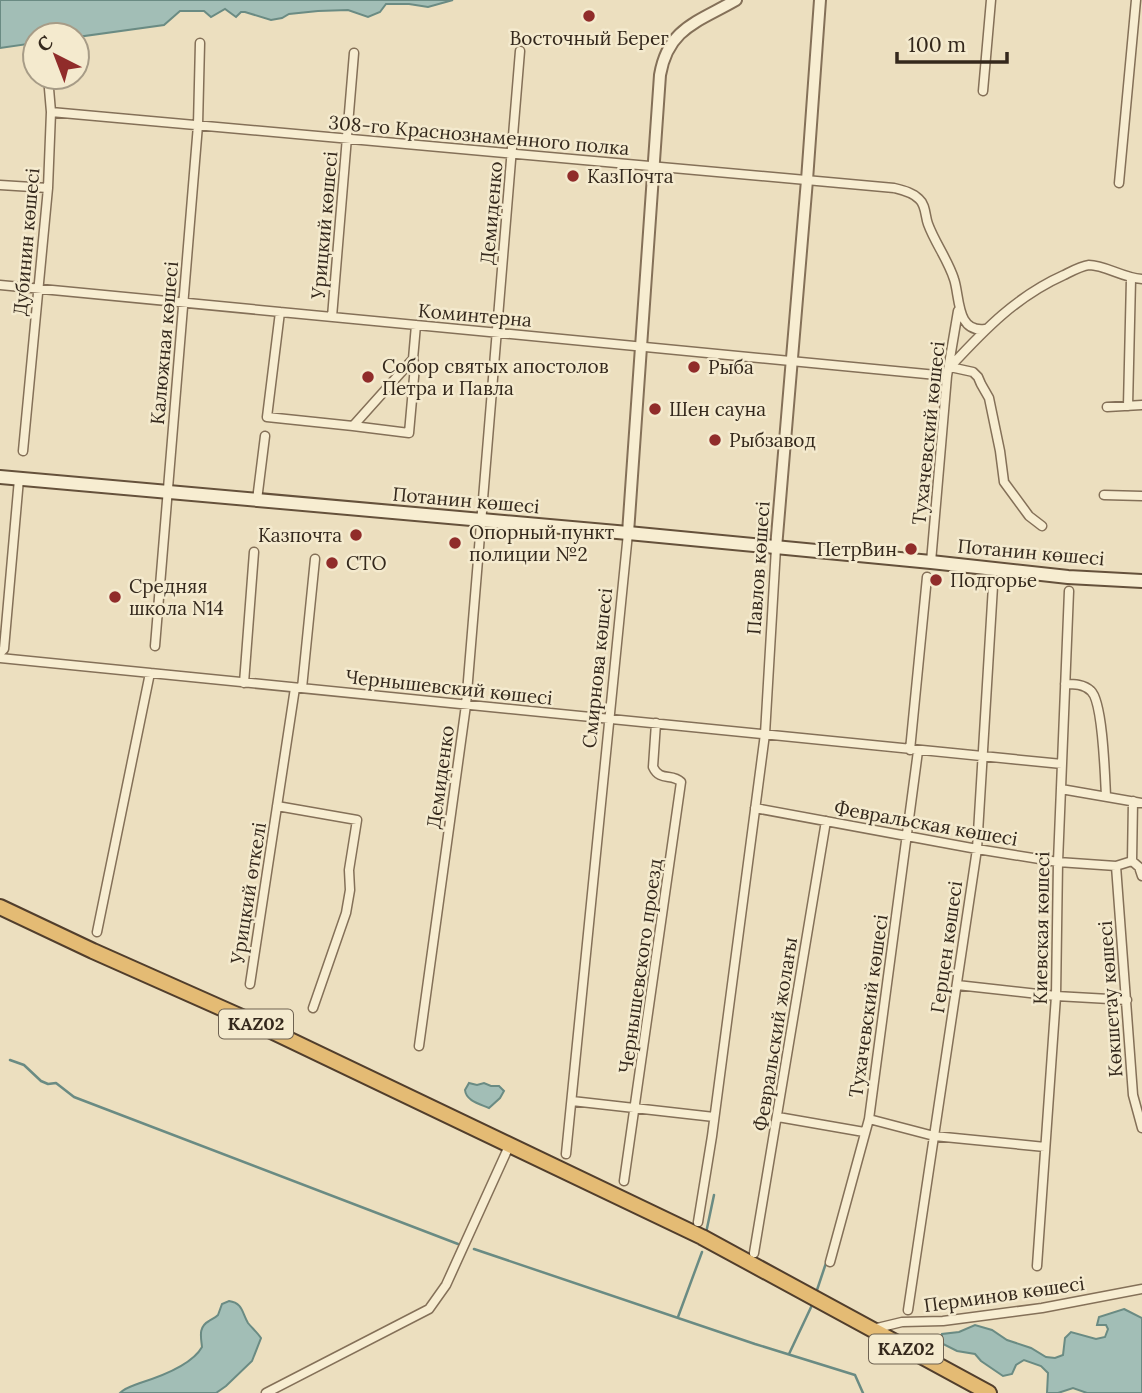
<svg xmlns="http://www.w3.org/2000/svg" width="1142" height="1393" viewBox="0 0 1142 1393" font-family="Lora,serif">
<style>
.water{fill:#a2beb6;stroke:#6a8b83;stroke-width:2}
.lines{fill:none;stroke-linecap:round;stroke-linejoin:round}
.stream{stroke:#6a8b83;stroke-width:2.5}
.minor-casing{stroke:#847058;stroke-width:11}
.tertiary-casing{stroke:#847058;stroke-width:14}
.secondary-casing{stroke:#65513b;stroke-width:16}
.trunk-casing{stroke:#513e2c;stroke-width:18}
.minor{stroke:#f7edd1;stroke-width:8}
.tertiary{stroke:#f7edd1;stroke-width:10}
.secondary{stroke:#f7edd1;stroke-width:12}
.trunk{stroke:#e4bb74;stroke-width:14}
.poi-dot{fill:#902c2a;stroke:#f4eace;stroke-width:2.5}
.labels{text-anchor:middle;stroke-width:5;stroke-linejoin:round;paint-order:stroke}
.shield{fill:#f4eace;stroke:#6e6251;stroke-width:2}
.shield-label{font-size:18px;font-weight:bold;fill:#34281c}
.poi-label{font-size:19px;fill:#34281c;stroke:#f4eace;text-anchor:start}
.street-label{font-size:19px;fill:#34281c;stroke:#f4eace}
</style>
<rect width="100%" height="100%" fill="#ecdfbf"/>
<!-- water -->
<path class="water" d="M0,0H453L428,7L409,4H386L380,12L368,17L348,10L318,11L289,14L282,18L271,20L245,12H241L236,17L225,9L211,17L204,11H180L164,25L77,37V35H35V43L0,48Z
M469,1083L477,1085L484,1083L491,1086H499L504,1091L500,1098L489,1108C480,1104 466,1101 465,1090Z
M229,1301C243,1303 242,1313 248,1323C252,1328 257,1332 261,1338L252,1361L226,1386L216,1393H120C126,1387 132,1386 140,1383C159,1377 192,1365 202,1347C201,1337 198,1327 209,1321C212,1319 215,1318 218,1315L222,1304Z
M1124,1309L1142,1318V1393H1087L1073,1388L1058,1393H1047L1048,1373L1041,1366L1024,1360L1016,1365L1012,1374L1003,1376L981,1361L975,1354L957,1351L941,1343L942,1334L959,1332L975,1325L992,1330L1007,1340L1031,1348L1046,1357L1055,1358L1063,1355L1065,1338L1071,1332L1096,1339L1105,1337L1108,1329L1106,1325H1097L1099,1317Z"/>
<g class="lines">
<!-- stream -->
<path class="stream" d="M10,1060L24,1065L41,1081L48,1084L56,1083L74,1097L458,1244
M706,1233L714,1195
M474,1249L755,1344L855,1375L863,1393
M816,1293L827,1260
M678,1317L702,1252
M789,1354L813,1303"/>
<defs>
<path id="minor" d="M983,91L991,0
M51,112L894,188C902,190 912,192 919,199C926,205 925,216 928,224C935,243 948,260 954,279C960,296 956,333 985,329
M1119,183L1136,0
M0,185L48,188
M0,285L947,376
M280,312L267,417L353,426L413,359L416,325
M332,317L354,53
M950,367C985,329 1017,296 1064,275C1072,271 1081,266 1089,265C1105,265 1123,278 1142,279
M950,367L973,372L978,377L981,384L989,398L1000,451L1004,482L1029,516L1042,526
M1128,406L1131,279
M1107,407L1142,405
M353,426L409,433L415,366L413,359
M23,451L48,188L51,112L48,77
M1104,495L1142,496
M257,500L265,436
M931,562L947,376L958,311
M155,646L198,125L200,43
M0,653L4,649L19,479
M0,658L1062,764
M244,683L254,552
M1065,684C1074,684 1084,684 1091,691C1103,702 1105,778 1106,796
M302,688L315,559
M910,750L927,577
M1061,789L1142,803
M1133,801L1132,861L1139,867L1142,876
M277,806L357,820L349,870L350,890L346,913L313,1008
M755,808L977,849L1058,862L1116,866L1132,861
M1116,866L1133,1095L1142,1128
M97,932L150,673
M250,984L295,688
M957,985L1056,996L1127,1000
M419,1046L466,705L520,51
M572,1101L714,1117
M778,1117L864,1132
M869,1119L934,1136L1045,1147
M566,1154L628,533
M624,1181L681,782C672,773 660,782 653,767L656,723
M698,1222L712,1136L765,734L776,548
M754,1253L826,821
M830,1262L869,1119L918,751
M1037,1266L1056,996L1058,862L1069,591
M908,1310L977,849L993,586
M873,1329L902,1322L943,1321L1042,1308L1142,1289
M266,1393L429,1309L446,1285L510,1144"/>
<path id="tertiary" d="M628,533L660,75C668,28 698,22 736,0
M776,548L807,180L820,0"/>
<path id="secondary" d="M0,477L628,533L931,562L1068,577L1142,581"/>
<path id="trunk" d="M0,907L93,951L246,1019L702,1237L989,1393"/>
</defs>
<!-- minor casing -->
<use href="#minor" class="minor-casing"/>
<!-- tertiary casing -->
<use href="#tertiary" class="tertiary-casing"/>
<!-- secondary casing -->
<use href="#secondary" class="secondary-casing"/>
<!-- trunk casing -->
<use href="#trunk" class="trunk-casing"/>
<!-- minor -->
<use href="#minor" class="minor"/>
<!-- tertiary -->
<use href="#tertiary" class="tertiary"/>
<!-- secondary -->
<use href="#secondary" class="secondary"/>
<!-- trunk -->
<use href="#trunk" class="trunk"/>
</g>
<!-- markers -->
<g class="poi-dot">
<circle cx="589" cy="16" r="7"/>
<circle cx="573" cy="176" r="7"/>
<circle cx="694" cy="367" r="7"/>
<circle cx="368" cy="377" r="7"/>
<circle cx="655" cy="409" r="7"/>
<circle cx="715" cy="440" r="7"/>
<circle cx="356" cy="535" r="7"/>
<circle cx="455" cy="543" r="7"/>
<circle cx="911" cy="549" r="7"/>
<circle cx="332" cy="563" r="7"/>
<circle cx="936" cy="580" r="7"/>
<circle cx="115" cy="597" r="7"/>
</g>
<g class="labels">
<!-- shield labels -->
<g class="shield">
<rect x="219" y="1009.5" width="74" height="29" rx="5"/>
<rect x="869" y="1334.5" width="74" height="29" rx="5"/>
</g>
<g class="shield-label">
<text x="256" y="1030">KAZ02</text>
<text x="906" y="1355">KAZ02</text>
</g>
<!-- poi labels -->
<g class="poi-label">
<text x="589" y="45" text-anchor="middle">Восточный Берег</text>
<text x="587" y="183">КазПочта</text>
<text x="382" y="373">Собор святых апостолов<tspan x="382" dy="22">Петра и Павла</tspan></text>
<text x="708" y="374">Рыба</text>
<text x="669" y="416">Шен сауна</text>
<text x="729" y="447">Рыбзавод</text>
<text x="469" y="539">Опорный пункт<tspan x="469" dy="22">полиции №2</tspan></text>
<text x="342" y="542" text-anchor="end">Казпочта</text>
<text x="897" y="556" text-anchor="end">ПетрВин</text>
<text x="346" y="570">СТО</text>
<text x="950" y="587">Подгорье</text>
<text x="129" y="593">Средняя<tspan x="129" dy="22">школа N14</tspan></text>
</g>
<!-- street labels -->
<g class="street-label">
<text transform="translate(479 135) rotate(5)" y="7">308-го Краснознаменного полка</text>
<text transform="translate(491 213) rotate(-85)" y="7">Демиденко</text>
<text transform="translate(324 225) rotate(-85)" y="7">Урицкий көшесі</text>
<text transform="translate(26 242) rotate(-85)" y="7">Дубинин көшесі</text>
<text transform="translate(475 315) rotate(5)" y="7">Коминтерна</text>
<text transform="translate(164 343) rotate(-85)" y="7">Калюжная көшесі</text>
<text transform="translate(928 433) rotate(-84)" y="7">Тухачевский көшесі</text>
<text transform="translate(466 500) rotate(5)" y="7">Потанин көшесі</text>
<text transform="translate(1031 552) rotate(5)" y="7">Потанин көшесі</text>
<text transform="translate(758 568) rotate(-86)" y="7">Павлов көшесі</text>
<text transform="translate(597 668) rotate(-84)" y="7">Смирнова көшесі</text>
<text transform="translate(449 687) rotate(6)" y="7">Чернышевский көшесі</text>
<text transform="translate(440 777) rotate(-82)" y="7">Демиденко</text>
<text transform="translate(926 823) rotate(10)" y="7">Февральская көшесі</text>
<text transform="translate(248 893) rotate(-81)" y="7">Урицкий өткелі</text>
<text transform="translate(1041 928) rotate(-89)" y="7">Киевская көшесі</text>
<text transform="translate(946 947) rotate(-82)" y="7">Герцен көшесі</text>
<text transform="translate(640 966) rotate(-82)" y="7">Чернышевского проезд</text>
<text transform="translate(1110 999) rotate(-94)" y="7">Көкшетау көшесі</text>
<text transform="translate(868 1006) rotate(-82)" y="7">Тухачевский көшесі</text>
<text transform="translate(775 1034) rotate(-81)" y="7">Февральский жолағы</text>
<text transform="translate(1004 1294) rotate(-8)" y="7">Перминов көшесі</text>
</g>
</g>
<!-- north arrow -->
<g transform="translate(56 56) rotate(318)"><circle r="33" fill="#f4eace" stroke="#a79c87" stroke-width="2"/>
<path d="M0-5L12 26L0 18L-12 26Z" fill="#902c2a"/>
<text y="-10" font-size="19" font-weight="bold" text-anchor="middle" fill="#34281c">С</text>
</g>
<!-- scale -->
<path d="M897 52v10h110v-10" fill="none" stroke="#34281c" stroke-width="3.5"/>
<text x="908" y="52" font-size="21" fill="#34281c" stroke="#f4eace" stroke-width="5" paint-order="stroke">100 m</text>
</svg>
